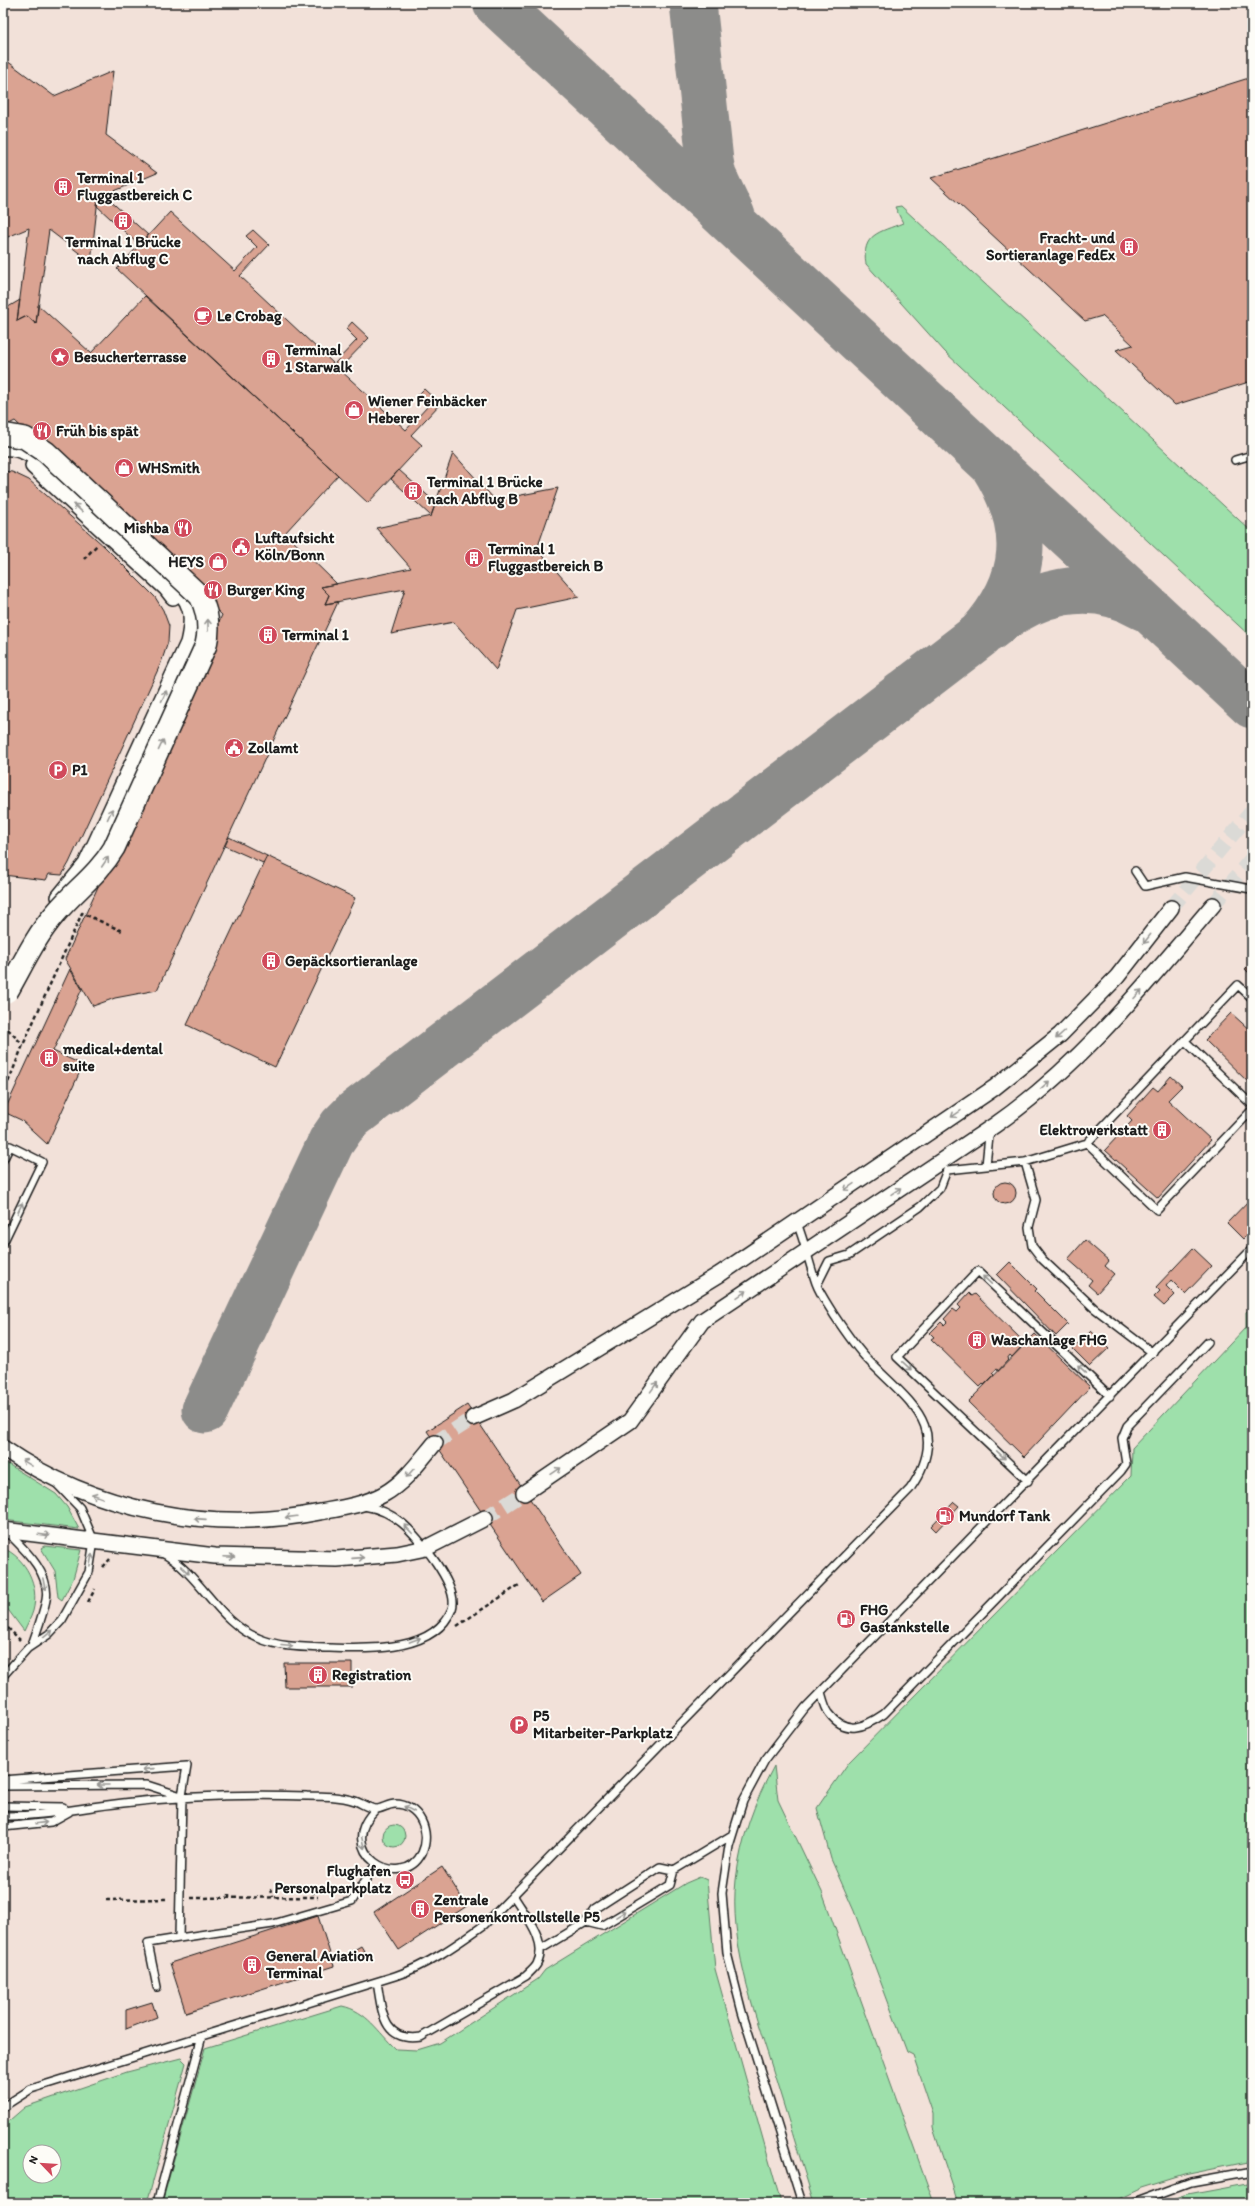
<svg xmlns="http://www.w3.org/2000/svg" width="1255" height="2206" viewBox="0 0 1255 2206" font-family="Itim,sans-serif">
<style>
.built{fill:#f2e1d9;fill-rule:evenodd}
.green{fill:#9ee0ab;stroke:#5d7e64;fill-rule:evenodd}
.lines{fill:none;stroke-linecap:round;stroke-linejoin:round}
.taxiway{stroke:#8c8c8a;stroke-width:47}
.building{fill:#daa392;stroke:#1c1c1c}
.street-tunnel{stroke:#dbdad6;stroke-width:15;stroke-dasharray:15 8;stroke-linecap:butt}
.lane-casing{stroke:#1c1c1c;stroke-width:10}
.street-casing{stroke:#1c1c1c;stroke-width:18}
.path{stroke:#1c1c1c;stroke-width:2.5;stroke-dasharray:4 3;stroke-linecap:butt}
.lane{stroke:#fdfcf7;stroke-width:7}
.street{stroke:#fdfcf7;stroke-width:15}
.secondary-bridge-casing{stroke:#1c1c1c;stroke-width:24;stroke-linecap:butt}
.secondary-bridge{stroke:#fdfcf7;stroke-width:21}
.oneway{stroke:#989794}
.labels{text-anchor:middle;stroke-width:4;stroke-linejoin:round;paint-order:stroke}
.poi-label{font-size:15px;font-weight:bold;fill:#1c1c1c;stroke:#fdfcf7;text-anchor:start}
</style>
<rect width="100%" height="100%" fill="#fdfcf7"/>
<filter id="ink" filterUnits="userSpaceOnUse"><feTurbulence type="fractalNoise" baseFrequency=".025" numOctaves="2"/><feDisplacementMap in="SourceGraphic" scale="8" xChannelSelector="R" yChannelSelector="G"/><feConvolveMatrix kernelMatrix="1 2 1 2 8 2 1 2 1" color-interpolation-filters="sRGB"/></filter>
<g filter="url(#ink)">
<!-- built -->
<path class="built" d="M3,3H1252V2203H3ZM30,2152H54V2176H30Z"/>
<!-- green -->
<path class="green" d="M901,206L1252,532V638L945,352L866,264C861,234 880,232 903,223L895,207Z
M1252,1307V2161L1184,2175L1142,2188L1110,2203H958L933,2128V2114L913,2055L907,2052L854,1911L831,1859L817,1808L849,1762L1131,1476L1132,1448L1246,1327V1312Z
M3,1461L56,1494L67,1507L79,1529L3,1520Z
M44,1546L81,1550L73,1579L62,1600L58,1597L55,1571L41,1548Z
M3,1548C26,1558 40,1586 33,1611C31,1618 27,1624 24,1631L3,1603Z
M774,1766L778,1800L822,1892L934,2203H814C800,2157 785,2110 771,2064C753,2008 729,1940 736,1880C741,1838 754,1803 774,1766Z
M383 1836a11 11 0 1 1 22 0a11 11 0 1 1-22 0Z
M700,1877L707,1880L715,1969L781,2203H162L205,2048L342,2006C367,2011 378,2032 396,2049L417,2050L440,2043L538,1979L545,1970L686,1883Z
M181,2058L186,2063L147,2203H3V2126L25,2107L127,2072ZM30,2152H54V2176H30Z
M1252,2182V2203H1161L1188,2194Z"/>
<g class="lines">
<!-- taxiway -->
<path class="taxiway" d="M496,3L1252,705
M693,3L710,161L713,176L732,216
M988,629C1033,592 1089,575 1143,607
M205,1410L331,1142L342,1126L353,1115L980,635C1030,579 1032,526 992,463"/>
</g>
<!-- building -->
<path class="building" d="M3,58L54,96L113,71L106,135L157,173L98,198L91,262L49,230L36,324L27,316L17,321L29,228L3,239Z
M1252,77V381L1175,405L1116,350L1133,345L1102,316L1085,321L931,178Z
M105,196L148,235L139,245L97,206L98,198Z
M170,212L235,271L257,247L246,236L253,230L269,245L240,276L334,364L357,340L346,329L352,322L369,338L339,369L406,430L428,406L417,396L424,389L440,404L411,435L422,445L368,503L117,269Z
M145,296L338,475L285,533L337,584L321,587L329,595L325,604L338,602L157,990L115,998L93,1006L65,959L222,615L15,421L3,427V310L20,300L17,321L27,316L36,324L38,305L91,353Z
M453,453L495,500L558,488L537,549L579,597L517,610L496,670L454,622L391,634L405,589L325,604L329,595L321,587L411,568L376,528L431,516Z
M399,470L436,503L431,516L391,479Z
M3,471L12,472L29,480L104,546L155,597L163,610L169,626L168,642L161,663L69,863L62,875L49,874L46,880L3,875Z
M229,837L267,856L263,863L225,846Z
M267,856L355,898L275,1067L187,1025Z
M1252,962V976L1245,969Z
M70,969L82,989L53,1051L83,1065L47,1144L21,1120L4,1112Z
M1231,1013L1252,1032V1086L1205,1040Z
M1171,1076L1182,1086L1168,1100L1211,1140L1158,1198L1105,1150L1132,1121L1127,1116L1153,1087L1158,1091Z
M994 1193a11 11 0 1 1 22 0a11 11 0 1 1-22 0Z
M1252,1197V1230L1243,1239L1227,1223Z
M1085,1240L1109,1261L1105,1266L1114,1274L1097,1293L1088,1285L1092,1280L1068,1259Z
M1193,1248L1212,1266L1185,1294L1171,1280L1166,1286L1175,1295L1164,1306L1154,1297L1160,1291L1156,1287Z
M1010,1262L1037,1289L1035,1291L1068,1324L1056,1336L997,1275Z
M969,1293L972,1296L975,1294L1023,1341L1020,1344L1022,1346L1012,1357L1010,1355L1007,1359L1008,1360L998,1371L997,1369L992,1373L994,1375L984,1385L983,1384L980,1387L931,1339L934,1337L930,1333L941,1322L944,1325L947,1322L944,1319L953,1309L957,1312L961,1308L958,1305Z
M1091,1331L1109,1348L1090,1366L1073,1349Z
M1035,1334L1090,1387L1024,1457L968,1402Z
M467,1405L581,1575L542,1602L427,1431Z
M954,1502L959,1506L936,1531L931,1526Z
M284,1663H352V1687H285Z
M442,1867L467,1906L399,1950L374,1912Z
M318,1916L334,1966L186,2013L170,1963Z
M361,1946L364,1951L350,1959L347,1954Z
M152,2002L157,2017L126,2029V2010Z"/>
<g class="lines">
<!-- street-tunnel -->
<path class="street-tunnel" d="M1213,905L1252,858
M1171,908L1252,811
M435,1443L473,1418
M485,1518L524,1493"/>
<defs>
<path id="lane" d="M1235,460L1252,455
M1135,871L1145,886L1185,877L1251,889
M1185,1041L1252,1105
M1087,1143L1157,1210L1252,1110
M3,1160L10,1146L42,1162L3,1243
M1025,1162L1036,1200L1029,1227L1032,1246L1042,1259L1094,1308L1153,1353
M986,1165L989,1136L992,1130
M817,1285L829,1261L849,1255L920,1207L940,1188L947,1170L1025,1162L1087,1143L1238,985L1252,998
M1028,1481L897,1357L978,1271L1110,1396
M7,1532C24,1549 51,1573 46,1600C43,1615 37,1630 32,1645
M164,1554C201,1575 218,1622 258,1638C281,1648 305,1647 330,1648C368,1649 434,1653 452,1609C460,1587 418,1536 402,1523C391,1514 377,1508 364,1506
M3,1676L28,1648L49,1634L62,1620L89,1572L94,1541L80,1508L57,1484
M821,1692C823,1699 825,1708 829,1713C846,1736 865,1727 884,1714L1121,1471L1126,1464L1122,1438L1127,1426L1208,1342
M3,1780L187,1766L182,1796L179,1938L273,1924L352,1901L376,1864
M3,1786L147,1785L178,1795
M3,1806L63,1807
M3,1816C43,1817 83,1807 123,1803C184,1796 246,1794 307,1796C323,1796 340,1796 355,1801C361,1803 368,1808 375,1809C380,1810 388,1804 395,1804C419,1804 432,1832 422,1853C401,1894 332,1851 376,1809
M3,1827L51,1822L69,1812
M586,1922L602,1926L670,1885L674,1870
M541,1949L586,1922L595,1909L660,1867L674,1870L732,1835
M377,1982C382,2010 382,2043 421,2037L526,1976C530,1972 535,1968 537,1964C549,1941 524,1914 513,1895
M157,1987L148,1943L179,1938
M3,2107L31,2089L395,1976C428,1965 456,1945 484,1925L910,1489C953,1427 909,1402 869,1361C856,1348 844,1330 834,1315C828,1305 820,1294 816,1283C809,1263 805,1243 797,1223
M157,2203L202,2036
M802,2203L742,2012L727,1953L722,1893L729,1846L743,1801L765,1760L805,1708L1252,1249
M1134,2203L1191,2182L1252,2171"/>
<path id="street" d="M3,448C20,446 40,459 52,470
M33,466L166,588L173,597
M59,897L86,864L188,643C195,614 192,601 170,581
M473,1418L514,1400L720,1274L994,1088L1060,1035L1117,977L1171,908
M3,1448C94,1511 211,1534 320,1512C342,1508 364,1505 384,1494C405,1482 419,1462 435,1443
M524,1493L630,1421L702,1321L995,1125C1080,1066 1146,984 1213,905
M3,1530L215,1556L337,1559L397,1554L426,1548L485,1518"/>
</defs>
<!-- lane casing -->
<use href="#lane" class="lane-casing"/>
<!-- street casing -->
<use href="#street" class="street-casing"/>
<!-- path -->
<path class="path" d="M84,559L97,545
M3,1024L23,1045
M3,1095L23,1045L82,913L122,931
M103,1567L110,1559
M88,1602L95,1589
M3,1623L20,1640
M457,1626L519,1585
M271,1889L273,1897
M313,1890L314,1897
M191,1898L318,1897
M229,1898V1891
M106,1900L169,1899"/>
<!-- lane -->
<use href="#lane" class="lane"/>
<!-- street -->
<use href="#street" class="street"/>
<defs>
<path id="secondary-bridge" d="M3,434L25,438L46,452L200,596C208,612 210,628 206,645L114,848C98,875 75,890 55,914C35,937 22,966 7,992"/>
</defs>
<!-- secondary-bridge casing -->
<use href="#secondary-bridge" class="secondary-bridge-casing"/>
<!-- secondary-bridge -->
<use href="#secondary-bridge" class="secondary-bridge"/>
</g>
<!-- one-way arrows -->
<defs><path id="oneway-shaft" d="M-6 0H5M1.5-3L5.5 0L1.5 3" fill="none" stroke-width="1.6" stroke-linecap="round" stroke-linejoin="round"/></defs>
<g class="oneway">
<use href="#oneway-shaft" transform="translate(78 508) rotate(-137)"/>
<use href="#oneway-shaft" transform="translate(208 625) rotate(-91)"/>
<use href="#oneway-shaft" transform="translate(164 696) rotate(-65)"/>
<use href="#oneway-shaft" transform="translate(161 745) rotate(-65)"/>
<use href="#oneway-shaft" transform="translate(110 814) rotate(-65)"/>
<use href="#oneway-shaft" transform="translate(105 862) rotate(-56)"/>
<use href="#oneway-shaft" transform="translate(1147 939) rotate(128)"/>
<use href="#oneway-shaft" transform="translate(1138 994) rotate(-48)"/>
<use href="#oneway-shaft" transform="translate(1060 1035) rotate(138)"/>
<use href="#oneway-shaft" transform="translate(1045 1085) rotate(-41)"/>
<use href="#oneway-shaft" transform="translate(956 1114) rotate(146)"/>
<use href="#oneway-shaft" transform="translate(849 1187) rotate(146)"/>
<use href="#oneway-shaft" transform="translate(896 1191) rotate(-34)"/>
<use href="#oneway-shaft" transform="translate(20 1208) rotate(-65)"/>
<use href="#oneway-shaft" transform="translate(987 1280) rotate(-137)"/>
<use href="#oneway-shaft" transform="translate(742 1294) rotate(-34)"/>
<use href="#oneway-shaft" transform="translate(907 1366) rotate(43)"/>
<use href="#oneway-shaft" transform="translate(1082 1369) rotate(-137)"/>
<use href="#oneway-shaft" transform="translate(654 1387) rotate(-54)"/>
<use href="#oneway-shaft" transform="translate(1001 1455) rotate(43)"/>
<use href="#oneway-shaft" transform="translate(27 1463) rotate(-149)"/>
<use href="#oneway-shaft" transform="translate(556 1471) rotate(-34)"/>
<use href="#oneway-shaft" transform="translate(410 1473) rotate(132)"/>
<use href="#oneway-shaft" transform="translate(97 1496) rotate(-160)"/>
<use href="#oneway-shaft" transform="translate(291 1517) rotate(173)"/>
<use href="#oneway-shaft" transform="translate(200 1519) rotate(-176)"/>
<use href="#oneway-shaft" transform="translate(408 1529) rotate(-134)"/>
<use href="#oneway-shaft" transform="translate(44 1535) rotate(7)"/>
<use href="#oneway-shaft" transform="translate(229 1557) rotate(2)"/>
<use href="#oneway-shaft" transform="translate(358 1558) rotate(-4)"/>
<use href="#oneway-shaft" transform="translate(91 1560) rotate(-79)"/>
<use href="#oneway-shaft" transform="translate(185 1570) rotate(44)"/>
<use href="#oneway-shaft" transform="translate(44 1584) rotate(79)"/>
<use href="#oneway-shaft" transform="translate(48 1634) rotate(-39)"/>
<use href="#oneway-shaft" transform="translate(415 1640) rotate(-20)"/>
<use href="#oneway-shaft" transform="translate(287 1646) rotate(5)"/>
<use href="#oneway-shaft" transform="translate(148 1769) rotate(176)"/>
<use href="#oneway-shaft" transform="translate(103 1785) rotate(-180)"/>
<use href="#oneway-shaft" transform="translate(409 1809) rotate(-152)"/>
<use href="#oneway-shaft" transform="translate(41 1823) rotate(-7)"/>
<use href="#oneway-shaft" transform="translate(363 1843) rotate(77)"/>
<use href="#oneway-shaft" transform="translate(621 1914) rotate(-32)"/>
</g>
</g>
<!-- icons -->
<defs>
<symbol id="building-disc" viewBox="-11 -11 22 22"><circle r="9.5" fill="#d1495b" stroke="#fdfcf7"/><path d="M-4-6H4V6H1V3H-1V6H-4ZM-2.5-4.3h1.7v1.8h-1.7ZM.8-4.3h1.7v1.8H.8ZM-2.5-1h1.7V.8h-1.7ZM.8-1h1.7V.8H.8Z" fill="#fff"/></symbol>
<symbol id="cafe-disc" viewBox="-11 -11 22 22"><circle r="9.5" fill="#d1495b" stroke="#fdfcf7"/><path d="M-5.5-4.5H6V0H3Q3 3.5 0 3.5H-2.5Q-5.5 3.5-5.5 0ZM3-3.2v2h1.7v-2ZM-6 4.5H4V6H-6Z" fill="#fff"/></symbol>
<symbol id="sight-disc" viewBox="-11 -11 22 22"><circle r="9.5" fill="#d1495b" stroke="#fdfcf7"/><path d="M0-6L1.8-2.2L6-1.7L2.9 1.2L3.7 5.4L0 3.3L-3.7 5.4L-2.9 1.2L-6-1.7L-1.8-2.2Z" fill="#fff"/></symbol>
<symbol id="shop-disc" viewBox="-11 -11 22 22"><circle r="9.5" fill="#d1495b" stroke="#fdfcf7"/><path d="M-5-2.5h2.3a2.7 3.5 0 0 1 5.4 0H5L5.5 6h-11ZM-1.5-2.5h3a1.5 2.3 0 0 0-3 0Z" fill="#fff"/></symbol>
<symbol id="restaurant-disc" viewBox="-11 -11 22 22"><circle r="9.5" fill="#d1495b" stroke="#fdfcf7"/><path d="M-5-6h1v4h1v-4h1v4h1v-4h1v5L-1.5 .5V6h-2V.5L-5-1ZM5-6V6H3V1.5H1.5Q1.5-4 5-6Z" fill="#fff"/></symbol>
<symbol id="civic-disc" viewBox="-11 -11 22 22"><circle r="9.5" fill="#d1495b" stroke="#fdfcf7"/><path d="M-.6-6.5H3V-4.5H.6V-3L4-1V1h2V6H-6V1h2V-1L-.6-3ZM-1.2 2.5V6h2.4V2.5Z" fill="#fff"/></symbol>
<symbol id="parking-disc" viewBox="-11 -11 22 22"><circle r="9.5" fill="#d1495b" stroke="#fdfcf7"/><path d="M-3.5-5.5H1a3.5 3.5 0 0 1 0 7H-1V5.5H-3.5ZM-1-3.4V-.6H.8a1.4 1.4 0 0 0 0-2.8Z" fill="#fff"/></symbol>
<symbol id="fuel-disc" viewBox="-11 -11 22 22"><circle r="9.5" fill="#d1495b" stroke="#fdfcf7"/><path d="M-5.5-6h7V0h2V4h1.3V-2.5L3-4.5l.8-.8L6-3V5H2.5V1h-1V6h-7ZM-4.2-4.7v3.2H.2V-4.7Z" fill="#fff"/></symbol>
<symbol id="bus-disc" viewBox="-11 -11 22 22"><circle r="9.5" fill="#d1495b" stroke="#fdfcf7"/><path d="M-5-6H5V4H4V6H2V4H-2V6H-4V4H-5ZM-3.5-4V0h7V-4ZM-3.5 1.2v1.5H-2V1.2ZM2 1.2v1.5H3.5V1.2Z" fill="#fff"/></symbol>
</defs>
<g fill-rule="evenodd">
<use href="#building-disc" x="52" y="176" width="22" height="22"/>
<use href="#building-disc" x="112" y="210" width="22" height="22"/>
<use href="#building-disc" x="1118" y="236" width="22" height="22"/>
<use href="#cafe-disc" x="192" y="305" width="22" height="22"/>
<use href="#sight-disc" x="49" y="346" width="22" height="22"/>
<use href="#building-disc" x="260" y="348" width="22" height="22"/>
<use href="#shop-disc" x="343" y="399" width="22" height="22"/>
<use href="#restaurant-disc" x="31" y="420" width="22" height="22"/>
<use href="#shop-disc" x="113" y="457" width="22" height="22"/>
<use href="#building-disc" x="402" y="480" width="22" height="22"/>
<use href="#restaurant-disc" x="172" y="517" width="22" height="22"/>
<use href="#civic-disc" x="230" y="536" width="22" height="22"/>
<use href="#building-disc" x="463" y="547" width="22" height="22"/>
<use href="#shop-disc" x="207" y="551" width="22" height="22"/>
<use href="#restaurant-disc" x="202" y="579" width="22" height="22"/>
<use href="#building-disc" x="257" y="624" width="22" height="22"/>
<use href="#civic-disc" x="223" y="737" width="22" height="22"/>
<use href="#parking-disc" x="47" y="759" width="22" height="22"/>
<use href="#building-disc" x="260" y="950" width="22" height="22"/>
<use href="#building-disc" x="38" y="1047" width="22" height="22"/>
<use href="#building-disc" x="1151" y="1119" width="22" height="22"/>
<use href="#building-disc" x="966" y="1329" width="22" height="22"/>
<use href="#fuel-disc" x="934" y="1505" width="22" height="22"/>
<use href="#fuel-disc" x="835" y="1608" width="22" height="22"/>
<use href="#building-disc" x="307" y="1664" width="22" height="22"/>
<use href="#parking-disc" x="508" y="1714" width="22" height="22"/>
<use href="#bus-disc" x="394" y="1869" width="22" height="22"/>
<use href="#building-disc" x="409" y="1898" width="22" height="22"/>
<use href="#building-disc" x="241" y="1954" width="22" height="22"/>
</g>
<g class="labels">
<!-- poi labels -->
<g class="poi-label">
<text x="77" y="183">Terminal 1<tspan x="77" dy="17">Fluggastbereich C</tspan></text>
<text x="1115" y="243" text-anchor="end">Fracht- und<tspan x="1115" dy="17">Sortieranlage FedEx</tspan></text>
<text x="123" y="247" text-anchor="middle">Terminal 1 Brücke<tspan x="123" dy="17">nach Abflug C</tspan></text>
<text x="217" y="321">Le Crobag</text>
<text x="285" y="355">Terminal<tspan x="285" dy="17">1 Starwalk</tspan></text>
<text x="74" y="362">Besucherterrasse</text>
<text x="368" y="406">Wiener Feinbäcker<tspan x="368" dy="17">Heberer</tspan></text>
<text x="56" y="436">Früh bis spät</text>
<text x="138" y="473">WHSmith</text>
<text x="427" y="487">Terminal 1 Brücke<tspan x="427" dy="17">nach Abflug B</tspan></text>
<text x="169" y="533" text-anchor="end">Mishba</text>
<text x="255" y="543">Luftaufsicht<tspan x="255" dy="17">Köln/Bonn</tspan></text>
<text x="488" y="554">Terminal 1<tspan x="488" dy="17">Fluggastbereich B</tspan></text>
<text x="204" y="567" text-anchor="end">HEYS</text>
<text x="227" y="595">Burger King</text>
<text x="282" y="640">Terminal 1</text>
<text x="248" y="753">Zollamt</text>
<text x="72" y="775">P1</text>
<text x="285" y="966">Gepäcksortieranlage</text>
<text x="63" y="1054">medical+dental<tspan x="63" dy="17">suite</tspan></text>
<text x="1148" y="1135" text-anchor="end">Elektrowerkstatt</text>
<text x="991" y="1345">Waschanlage FHG</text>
<text x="959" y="1521">Mundorf Tank</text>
<text x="860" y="1615">FHG<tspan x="860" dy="17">Gastankstelle</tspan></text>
<text x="332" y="1680">Registration</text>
<text x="533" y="1721">P5<tspan x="533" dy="17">Mitarbeiter-Parkplatz</tspan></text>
<text x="391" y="1876" text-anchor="end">Flughafen<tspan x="391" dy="17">Personalparkplatz</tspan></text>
<text x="434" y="1905">Zentrale<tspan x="434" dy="17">Personenkontrollstelle P5</tspan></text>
<text x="266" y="1961">General Aviation<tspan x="266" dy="17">Terminal</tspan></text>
</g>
</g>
<!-- margin -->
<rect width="1255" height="2206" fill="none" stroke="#fdfcf7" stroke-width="16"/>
<rect x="8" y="8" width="1239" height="2190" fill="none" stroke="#1c1c1c" stroke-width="1.5" filter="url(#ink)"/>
<!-- north arrow -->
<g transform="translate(42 2164) rotate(295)"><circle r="19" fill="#fdfcf7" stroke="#a3a29f"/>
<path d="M0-3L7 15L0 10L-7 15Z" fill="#d1495b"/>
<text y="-6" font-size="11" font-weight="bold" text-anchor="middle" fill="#1c1c1c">N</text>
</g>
</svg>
